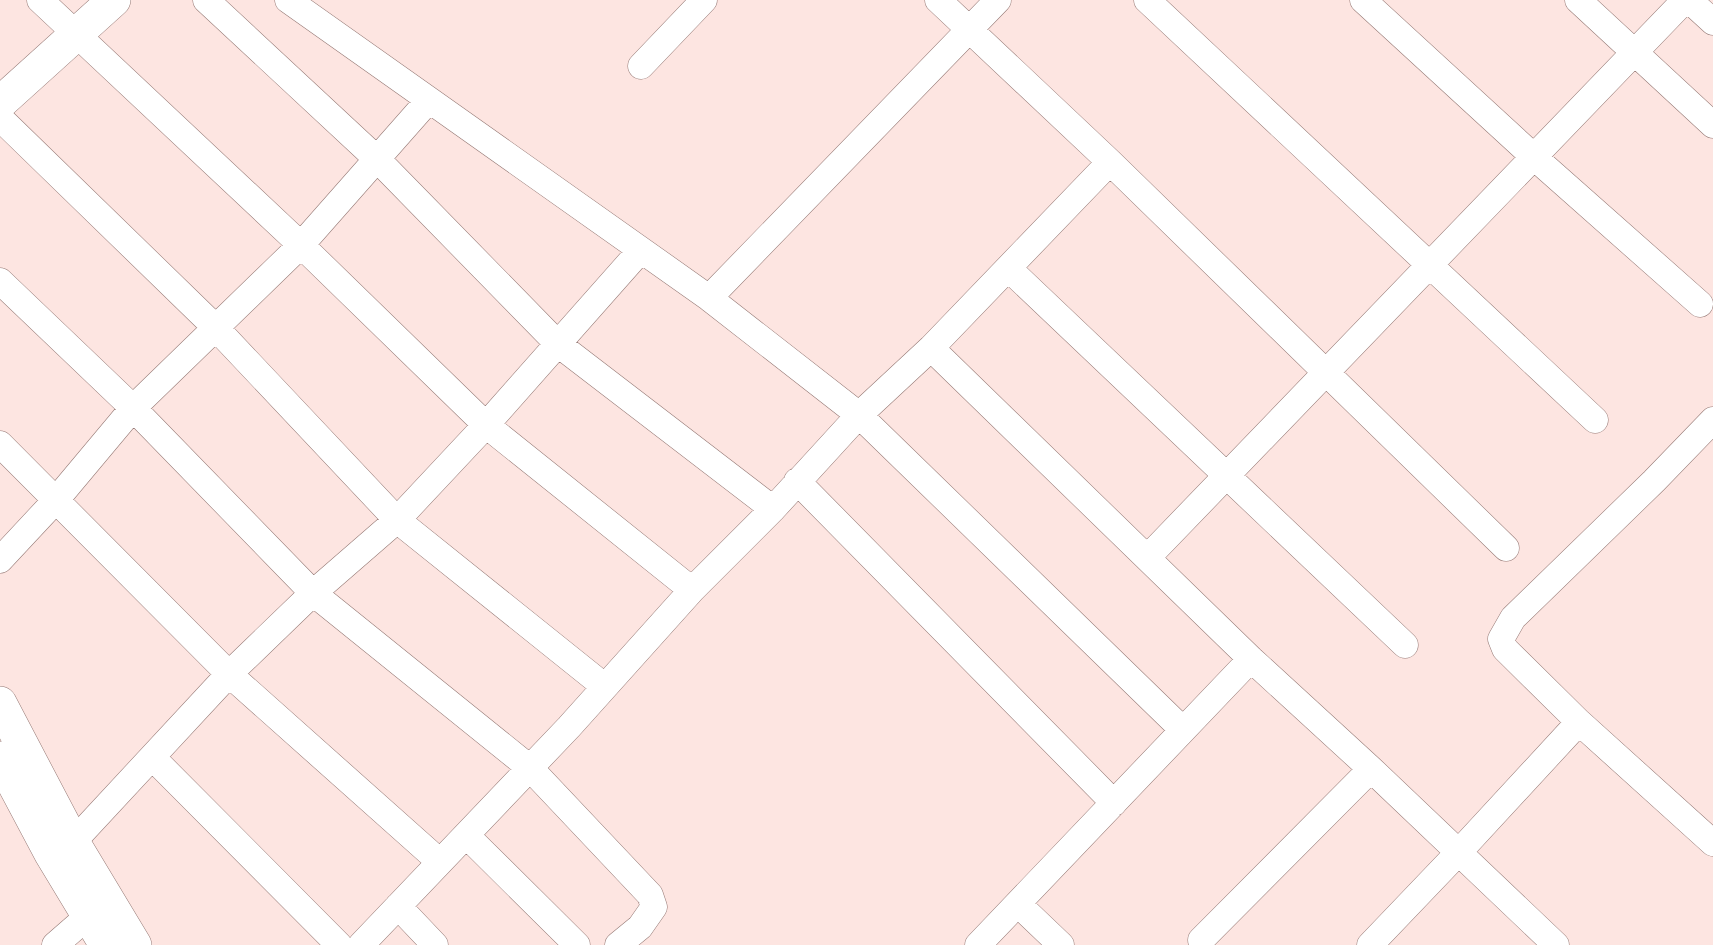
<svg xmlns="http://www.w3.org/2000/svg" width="1713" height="945" viewBox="0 0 1713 945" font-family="Ubuntu,sans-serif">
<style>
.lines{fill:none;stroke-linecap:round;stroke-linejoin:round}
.street-casing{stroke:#957975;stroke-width:27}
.secondary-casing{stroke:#957975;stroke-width:34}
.street{stroke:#fff;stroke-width:26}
.secondary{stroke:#fff;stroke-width:33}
</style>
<rect width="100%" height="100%" fill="#fde5e1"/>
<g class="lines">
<defs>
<path id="street" d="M40,0L301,245L486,425L692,590
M206,0L378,160L558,344L773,509
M288,0L709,298L859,415L1183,730
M938,0L1110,162L1506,548
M1147,0L1595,420
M1363,0L1534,157L1700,304
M1578,0L1713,125
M1689,0L1713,22
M641,66L704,0
M0,118L216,328L397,520L604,686
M1008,268L1405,645
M0,281L133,408L313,593L530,768L650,895L654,907L640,927L618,945
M709,298L998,0
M931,348L1251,659L1371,769L1556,945
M0,444L229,674L440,862
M797,481L1114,803
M1148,557L1685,0
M0,560L56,500L133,408L301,245L428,101
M1579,722L1505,649L1501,639L1513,618L1654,481L1713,420
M152,757L339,945
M466,835L577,945
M73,842L229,674L313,593L397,520L486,425L640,251
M1018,904L1061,945
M398,906L435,945
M1201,940L1371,769
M55,945L102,904
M361,945L569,727L692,590L773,509L859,415L931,348L1110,162
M978,945L1251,659
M1370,945L1458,853L1579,722L1713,843"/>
<path id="secondary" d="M0,103L114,0
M0,703L73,842L135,945
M0,758L51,854L106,945"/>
</defs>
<!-- street casing -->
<use href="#street" class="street-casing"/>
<!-- secondary casing -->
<use href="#secondary" class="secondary-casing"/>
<!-- street -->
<use href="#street" class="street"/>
<!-- secondary -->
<use href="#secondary" class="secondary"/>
</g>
</svg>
